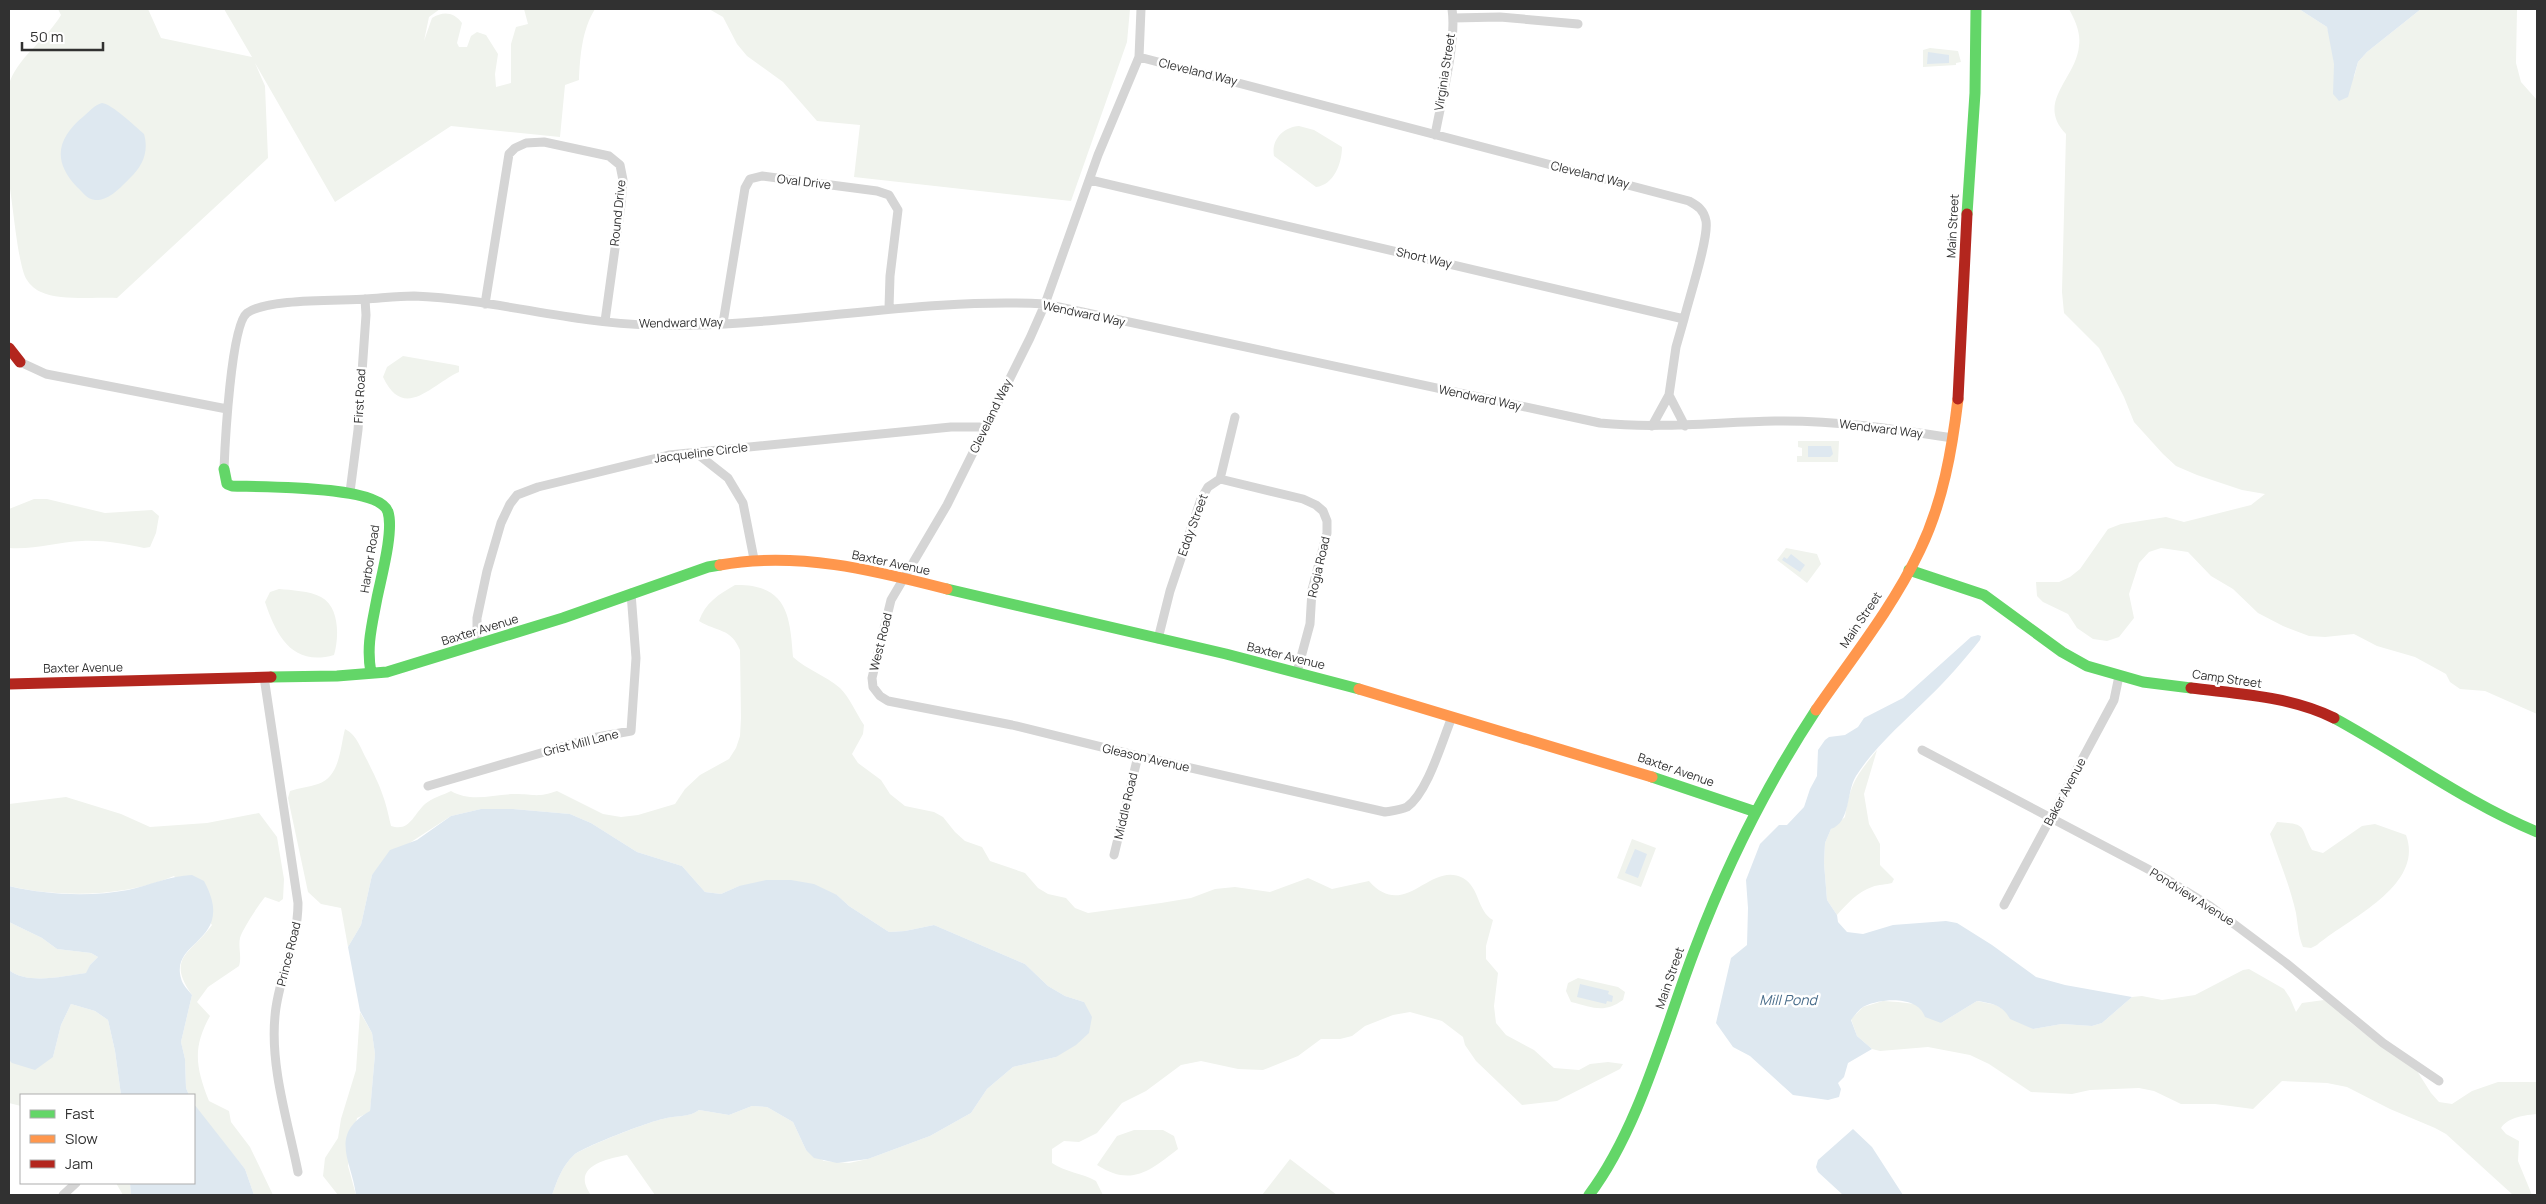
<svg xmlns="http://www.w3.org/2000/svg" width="2546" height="1204" viewBox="0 0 2546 1204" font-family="Manrope,sans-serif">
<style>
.green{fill:#f0f3ed}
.water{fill:#dee8f0}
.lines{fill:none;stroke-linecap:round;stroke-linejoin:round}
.street{stroke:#d5d5d5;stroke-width:9}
.fast{stroke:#63d668;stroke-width:11}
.slow{stroke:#ff974d;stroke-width:11}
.jam{stroke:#b3261e;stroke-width:11}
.labels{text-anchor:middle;stroke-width:5;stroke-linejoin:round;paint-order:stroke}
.street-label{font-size:12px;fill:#313131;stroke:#fff}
.water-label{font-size:14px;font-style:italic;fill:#486c8a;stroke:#fff}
</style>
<rect width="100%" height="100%" fill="#fff"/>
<!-- green -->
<path class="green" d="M58,9H148L161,38L252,57L224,9H440L429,17L424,41L432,18C443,11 454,12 462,23L457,43L459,47H467L471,36L477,32L486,35L498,54L495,74L496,87L511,83V44L516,27L528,24L524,9H595C582,30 580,56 579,80L565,85L560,137L451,126L335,202L255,63L265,86L268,158L117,298C97,297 60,301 41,292C37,291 29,284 27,280C18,268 13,203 9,183C7,176 8,86 10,81C21,54 47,39 61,15Z
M709,9H1130L1127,42L1071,201L854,177L860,125L817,121L783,82L747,56L737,44L723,17Z
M2069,9H2299L2327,27L2333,48L2335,78L2354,77L2358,62L2367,52L2421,9H2517L2516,63L2521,82L2537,100V714L2485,691L2460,689L2450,682L2446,674L2415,657L2377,646L2354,634L2325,637L2309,636L2283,626L2258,613L2233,589L2211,576L2188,552L2161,548L2149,552L2139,563L2129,594L2134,618L2119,637L2107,641L2093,639L2077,628L2068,614L2043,602L2037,596L2036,582H2059L2070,577L2080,569L2108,529L2121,524L2166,517L2184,522L2251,505L2265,494L2242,490L2197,475L2176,466L2163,454L2134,422L2124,397L2099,348L2064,313L2062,292L2066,134C2035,102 2076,79 2079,46C2081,33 2075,20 2069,9Z
M1930,48L1958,51L1961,62L1956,63V65L1923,67V50Z
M1299,126L1314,130L1342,147C1342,163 1334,185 1316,187L1274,156C1271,140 1283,127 1299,126Z
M403,356L455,365L459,366V372C432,384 404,422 383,377L387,367Z
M1798,441H1839L1838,462H1797V456H1802V448L1798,447Z
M34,499H47L105,513L152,510L159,516L156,533L150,547L144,548C124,544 104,540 82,541C57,542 34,550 9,548V509Z
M1786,548L1817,554L1821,564L1807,583L1777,560Z
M735,585C787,584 790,615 793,657C807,670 825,675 840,688C850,698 856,713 864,725L863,734L852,754L858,763L881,780L890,794L905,806L934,812L943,817L955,832L965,841L982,847L990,861L1025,873L1038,888L1048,894L1066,898L1075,908L1088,913L1161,903L1191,898L1215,889L1235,887L1270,892L1308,878L1332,889L1369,881C1405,922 1430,860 1463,878C1480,888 1477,911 1493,920L1486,946V959L1498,973L1494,1006L1496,1023L1506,1035L1534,1050L1554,1068L1579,1070L1590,1064L1608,1062L1623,1064L1620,1069L1557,1101L1522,1105L1476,1061L1465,1045L1463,1037L1442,1021L1410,1012L1393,1015L1365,1026L1352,1036L1340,1039H1321L1298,1056L1263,1070L1238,1069L1201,1061L1181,1065L1146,1091L1122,1103L1097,1133L1079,1142L1064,1141L1052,1149V1163C1065,1172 1082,1173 1096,1181L1103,1195H655L627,1155C607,1159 570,1166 591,1195H552C557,1181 562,1166 574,1155C584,1147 648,1122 663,1119C675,1115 689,1118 699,1110L729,1115L752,1106L767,1107L793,1122L806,1150L824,1161L849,1163L868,1159L930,1136L971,1113L987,1089L1013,1067L1056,1057L1084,1002L1065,996L1048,986L1025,964L934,925L905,931L889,932L849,906L837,895L739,886L721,894L705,892L682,866L637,852L591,823L570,814L513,809H481L451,816L408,844L372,875L361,925L348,947L341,908L321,904L308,892L288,798L290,791C299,788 309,787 318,784C340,777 340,748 345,729C358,736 360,748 367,760C380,786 385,797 391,826C410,832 413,815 425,804C432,798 443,795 451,791C472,803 493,794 515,794C534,794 537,798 557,791L603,814L621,817L638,815L675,804L685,789L700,775L729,759L736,748L740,736L741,718L740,650C731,628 717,632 699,621C705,603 719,594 735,585Z
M279,589C291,590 310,591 321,597C340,607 339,638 334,655C292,667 276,635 265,602L270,592Z
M1877,750L1864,794L1869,824L1880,844V865L1894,879L1892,883C1886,885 1879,884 1872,887C1857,892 1847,904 1837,915L1827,900L1824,863L1825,843L1831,829L1845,817C1850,784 1856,776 1877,750Z
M66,797L121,814L150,827L207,823L259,813L277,837L284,879L283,899L279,902L265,897C259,904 242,930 240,938C238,947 242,957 239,966L208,987L197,1002L210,1016C192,1048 196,1068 209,1101L229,1111L231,1122L250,1147L273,1195H254L245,1169L196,1109L194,1095H189L186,1088L185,1059L181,1042L192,995C165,957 192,953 212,925L174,876C125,897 60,898 9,886V804Z
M2277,822C2309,824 2299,826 2312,850L2323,853L2362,826L2375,824L2406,835C2425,886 2347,919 2317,945L2311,948L2303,947C2298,935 2298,925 2296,913C2290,886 2279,860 2270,834Z
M1632,839L1656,848L1641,887L1617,878Z
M9,922L42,938L57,949L91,953L98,957L90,965L87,973C64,976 27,985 9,970Z
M2249,969L2284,989L2290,998L2296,1012L2302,1003L2324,1000L2343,1012L2350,1022L2374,1041L2412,1063L2431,1093L2439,1102L2452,1104L2472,1091L2498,1082H2537V1114C2526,1115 2508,1117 2501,1128L2506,1134L2519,1141L2518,1161L2532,1195H2513L2446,1134L2435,1128L2390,1109L2347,1087L2327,1083L2282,1081L2253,1109L2215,1104H2181L2154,1091L2139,1088L2090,1090L2072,1094L2031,1092L1989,1064L1970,1055L1928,1047L1880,1051L1872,1049L1857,1036L1851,1019L1863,1007L1883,1001L1898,1002L1915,1004L1941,1023L1977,1001L1996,1005L2033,1029L2062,1024L2092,1026L2102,1023L2132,997L2142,996L2162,1000L2195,995L2243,970Z
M1578,978L1618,987L1625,992L1623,1000C1603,1014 1593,1007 1571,1002L1566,991L1568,983Z
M71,1004L95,1011L108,1020L115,1051L121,1095H21V1106L9,1103V1060L13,1063L53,1057L61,1025Z
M360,1012L372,1033L375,1054L370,1112L357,1118L348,1166L356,1195H338L323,1176L325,1158L338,1138L341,1119L356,1070Z
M1134,1130H1163L1174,1136L1178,1149C1150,1171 1131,1187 1097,1165L1117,1136Z
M1290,1159L1337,1195H1262Z
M116,1183H130L131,1195H123Z"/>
<!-- water -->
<path class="water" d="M2299,9H2421L2367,52L2358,62L2348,97L2339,101L2333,94L2334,64L2327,27Z
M1928,52L1949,55V63L1927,64Z
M102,103C112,104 135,126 144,134C149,151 143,166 130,178C121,187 109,201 95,200C86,199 83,192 77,187C52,161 57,138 84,116C90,111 94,105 102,103Z
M1808,446H1831L1833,454L1830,457H1808Z
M1791,554L1805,565L1800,572L1782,560L1784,557L1787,559Z
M1978,635L1981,636L1980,640C1964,660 1948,679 1929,697C1904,722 1875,746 1856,776C1846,792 1851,822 1831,829L1825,843L1824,863L1827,900L1837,915L1838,922L1847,932L1863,934L1893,925L1946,921L1957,923L1992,945L2036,977L2065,985L2132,997L2102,1023L2092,1026L2062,1024L2033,1029L2010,1019C2003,1005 1991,1003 1977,1001L1941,1023L1925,1017C1918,996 1883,998 1865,1006C1860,1008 1855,1015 1851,1020L1857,1036L1872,1049L1848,1063L1844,1077L1838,1083L1841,1089L1839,1097L1828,1100L1793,1095L1750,1056L1733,1047L1716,1023L1731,958L1747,945L1748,908L1746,880L1760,844L1779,825H1787L1804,807L1810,789L1817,776L1818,750L1825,740L1829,737L1845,735L1858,727L1864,718L1903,698L1971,637Z
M481,809H513L570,814L591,823L637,852L682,866L705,892L721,894L739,886L766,880H791L814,884L837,895L849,906L889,932L905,931L934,925L1025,964L1048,986L1065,996L1084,1002L1092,1017L1089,1033L1076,1045L1056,1057L1013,1067L987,1089L971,1113L930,1136L868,1159L837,1163L814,1158L806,1150L793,1122L767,1107L752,1106L729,1115L699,1110C689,1118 676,1115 663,1119C648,1122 583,1147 574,1155C562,1166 557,1181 552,1195H356C352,1161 328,1135 370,1111L375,1054L372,1033L360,1011L348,947L361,925L372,875L390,850L417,840L451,816Z
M1635,849L1647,854L1638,878L1625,873Z
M192,875L204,881C237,942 170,939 181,978C182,984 188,990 192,995L181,1042L185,1059L186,1088L189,1095H121L115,1051L108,1020L95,1011L71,1004L61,1025L53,1057L35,1070L12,1063L9,1060V970C27,985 64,976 86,973L90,965L98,957L91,953L57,949L42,938L9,922V886C46,895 91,897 128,890C150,885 170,876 192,875Z
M1580,984L1609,991L1608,994L1613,996L1612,1002L1607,1001L1606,1004L1577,997Z
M194,1104L245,1169L254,1195H131L130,1183H194Z
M1853,1129L1872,1147L1903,1195H1843L1818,1172L1816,1167L1818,1160Z"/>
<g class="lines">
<!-- street -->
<path class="street" d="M1453,18L1500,17L1578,24
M1139,57L1141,9
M1435,135C1441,102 1457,41 1452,9
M1090,180L1684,319L1676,347L1669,395L1652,426
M485,304L509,154L515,148L526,143L544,142L609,156L620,165L623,180L621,205L605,321
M723,323L745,188L750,179L762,176L877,191L889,195L898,210L890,276L889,308
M20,362L46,374L227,409
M1669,395L1685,426
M695,452L728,478L743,503L754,559
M224,469C225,444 231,325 247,313C267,298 340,301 366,299C382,298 398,296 414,296C493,299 570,323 649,325C781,329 912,297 1045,304L1600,423C1659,429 1717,422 1775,421C1834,420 1895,429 1953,438
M1220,479L1303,499L1316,505L1323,511L1327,521V533L1312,590L1310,624L1297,672
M350,492L358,430L366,315L365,299
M1158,639L1170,591L1201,499L1208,487L1220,479L1235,417
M477,644V618L487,571L501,523L510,504L517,495L538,487L669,455L951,427H986
M264,677L298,903C298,945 278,977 275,1016C270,1067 288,1122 298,1172
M1452,717C1442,741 1428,792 1407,807C1401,810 1391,811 1385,812L1138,756L1012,725L888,701L880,696L873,687L872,678L891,600L947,505L1030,338L1045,304L1098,155L1139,57L1689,201C1698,206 1704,210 1706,221C1709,238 1689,298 1684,319
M1922,750L2163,877L2210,906L2286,963L2383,1043L2439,1081
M428,786L592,738L631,731L636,658L631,593
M1114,855L1138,756
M2004,905L2114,700L2119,676
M63,1195L76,1183"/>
<!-- fast -->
<path class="fast" d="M1967,214L1975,93L1976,9
M224,469L227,484L232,486C259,487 380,485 388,512C394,531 381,578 377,598C372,625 366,646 371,673
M1909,570L1984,595L2062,652L2087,666L2143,682L2191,688
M947,589L1226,654L1359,689
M271,677L337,676L387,672L563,618L708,567L720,565
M2334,718C2402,755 2465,802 2537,832
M1652,777L1756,812
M1589,1195C1639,1129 1665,1027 1695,949C1727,864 1766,786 1816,710"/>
<!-- slow -->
<path class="slow" d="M720,565C797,551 873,570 947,589
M1359,689L1652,777
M1816,710C1852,658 1893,607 1920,550C1943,502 1952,450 1958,399"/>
<!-- jam -->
<path class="jam" d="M9,348L20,362
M1958,399L1967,214
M9,684L271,677
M2191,688C2238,694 2290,696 2334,718"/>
</g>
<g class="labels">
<!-- street labels -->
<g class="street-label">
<text transform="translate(1198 72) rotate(14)" y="4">Cleveland Way</text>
<text transform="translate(1445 72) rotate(-81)" y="4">Virginia Street</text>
<text transform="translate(1590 175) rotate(14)" y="4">Cleveland Way</text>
<text transform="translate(804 182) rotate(7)" y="4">Oval Drive</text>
<text transform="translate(618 213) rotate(-84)" y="4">Round Drive</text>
<text transform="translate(1953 226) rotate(-87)" y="4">Main Street</text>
<text transform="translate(1424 258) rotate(13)" y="4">Short Way</text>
<text transform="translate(1084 314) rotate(12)" y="4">Wendward Way</text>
<text transform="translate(681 323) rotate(-1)" y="4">Wendward Way</text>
<text transform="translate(360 396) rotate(-87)" y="4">First Road</text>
<text transform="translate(1480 398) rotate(12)" y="4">Wendward Way</text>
<text transform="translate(991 416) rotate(-64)" y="4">Cleveland Way</text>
<text transform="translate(1881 429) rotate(7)" y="4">Wendward Way</text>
<text transform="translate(701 453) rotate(-7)" y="4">Jacqueline Circle</text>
<text transform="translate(1193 525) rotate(-70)" y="4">Eddy Street</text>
<text transform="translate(370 559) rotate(-81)" y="4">Harbor Road</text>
<text transform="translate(891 563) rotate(12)" y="4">Baxter Avenue</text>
<text transform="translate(1319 567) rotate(-77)" y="4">Rogia Road</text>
<text transform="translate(1861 620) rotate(-56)" y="4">Main Street</text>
<text transform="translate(480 630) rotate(-17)" y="4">Baxter Avenue</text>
<text transform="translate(881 642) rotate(-76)" y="4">West Road</text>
<text transform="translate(1286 656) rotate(14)" y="4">Baxter Avenue</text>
<text transform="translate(83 668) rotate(-1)" y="4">Baxter Avenue</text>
<text transform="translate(2227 679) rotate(8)" y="4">Camp Street</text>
<text transform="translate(581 743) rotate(-14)" y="4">Grist Mill Lane</text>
<text transform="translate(1146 758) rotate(13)" y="4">Gleason Avenue</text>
<text transform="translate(1676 770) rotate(19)" y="4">Baxter Avenue</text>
<text transform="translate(2065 792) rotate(-62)" y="4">Baker Avenue</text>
<text transform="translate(1126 806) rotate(-77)" y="4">Middle Road</text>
<text transform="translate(2192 897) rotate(32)" y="4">Pondview Avenue</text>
<text transform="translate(289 954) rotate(-76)" y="4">Prince Road</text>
<text transform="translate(1670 978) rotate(-71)" y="4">Main Street</text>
</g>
<!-- water labels -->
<g class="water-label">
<text x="1788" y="1005">Mill Pond</text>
</g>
</g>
<!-- border -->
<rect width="2546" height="1204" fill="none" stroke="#313131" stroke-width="20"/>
<!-- legend -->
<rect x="20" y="1094" width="175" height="90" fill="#ffffff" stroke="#adadad"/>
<rect x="30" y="1110" width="25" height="8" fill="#63d668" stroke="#adadad"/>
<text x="65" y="1119" font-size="15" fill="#313131">Fast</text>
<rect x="30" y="1135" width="25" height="8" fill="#ff974d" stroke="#adadad"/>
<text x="65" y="1144" font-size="15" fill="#313131">Slow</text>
<rect x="30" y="1160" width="25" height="8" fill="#b3261e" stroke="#adadad"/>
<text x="65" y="1169" font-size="15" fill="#313131">Jam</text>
<!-- scale -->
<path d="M22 42v8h81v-8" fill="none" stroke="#313131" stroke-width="2.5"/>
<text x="30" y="42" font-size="15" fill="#313131" stroke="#ffffff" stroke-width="4" paint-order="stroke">50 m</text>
</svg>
